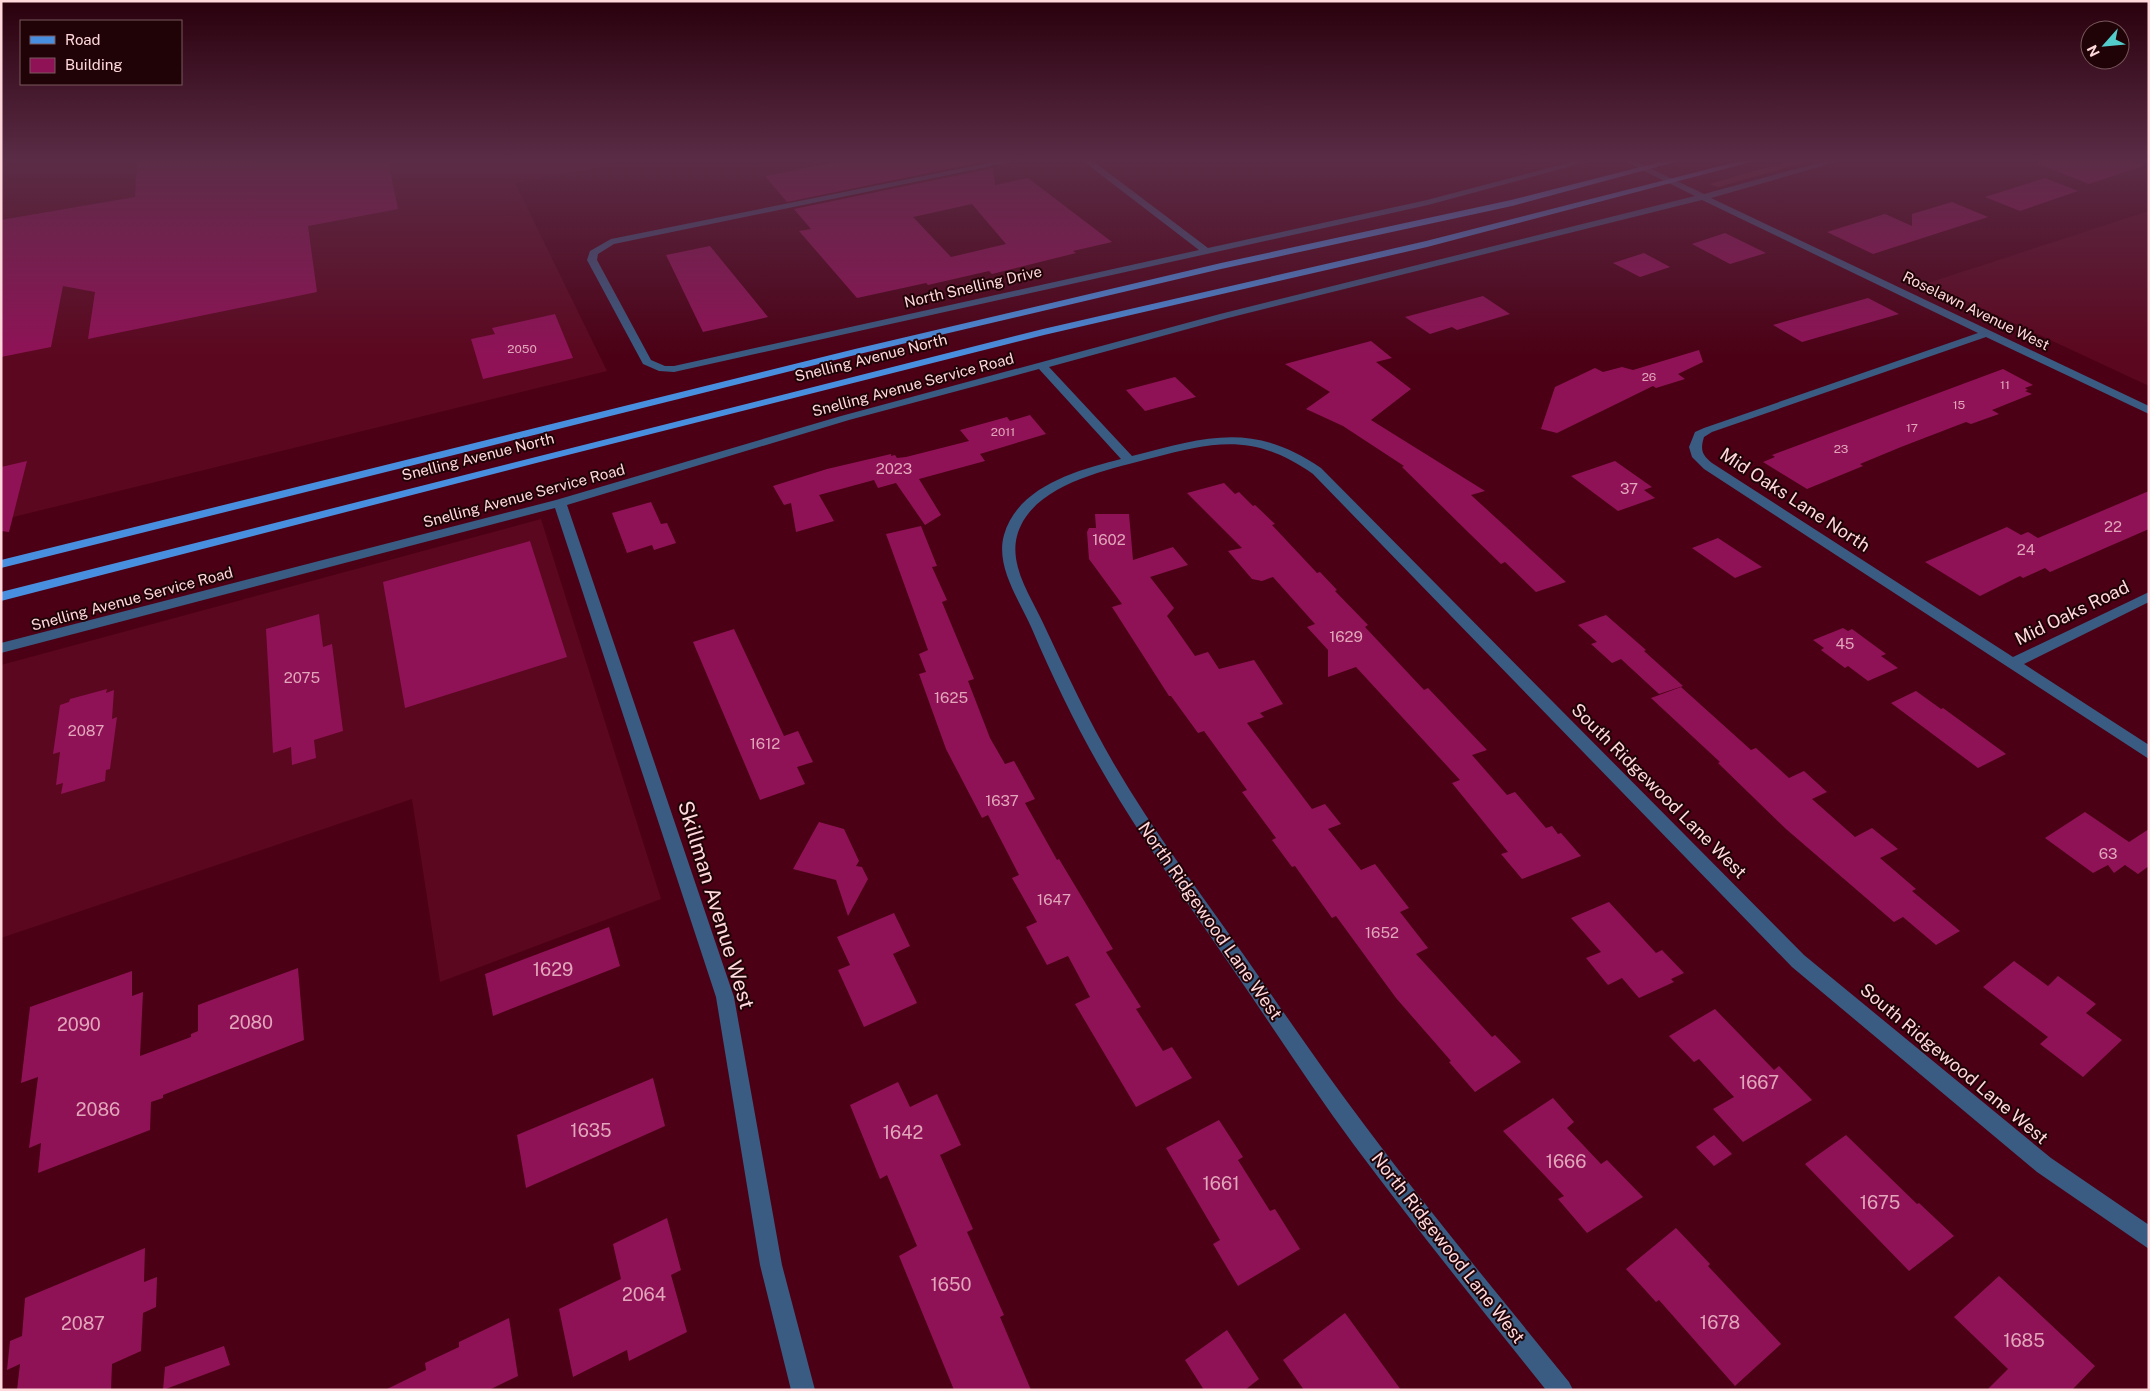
<svg xmlns="http://www.w3.org/2000/svg" width="2150" height="1391" viewBox="0 0 2150 1391" font-family="'Public Sans',sans-serif">
<style>
.built{fill:#5b071f}
.green{fill:#71202e}
.building{fill:#8f1257;fill-rule:evenodd}
.lines{fill:none;stroke-linecap:round;stroke-linejoin:round}
.minor{fill:#3a5b82;fill-rule:evenodd}
.major{fill:#498fe0;fill-rule:evenodd}
.labels{text-anchor:middle;stroke-width:4;stroke-linejoin:round;paint-order:stroke}
.far-number-label{font-size:12px;fill:#e2a6ba}
.far-street-label{font-size:15px;fill:#fed8db;stroke:#200307}
.number-label{font-size:15px;fill:#e2a6ba}
.street-label{font-size:18px;fill:#fed8db;stroke:#200307}
.near-number-label{font-size:18px;fill:#e2a6ba}
.near-street-label{font-size:21px;fill:#fed8db;stroke:#200307}
</style>
<rect width="100%" height="100%" fill="#4b0015"/>
<!-- built -->
<path class="built" d="M1,161H634L515,183L607,371L1,520Z
M2149,211V386L1928,283Z
M541,519L661,899L440,982L412,799L1,938V665Z"/>
<!-- green -->
<path class="green" d="M1791,161H1810L1718,187L1709,184Z"/>
<!-- building -->
<path class="building" d="M137,161H388L398,209L308,226L317,292L88,339L95,292L63,286L51,347L1,357V220L135,197Z
M841,161H987L787,202L765,176Z
M2036,161H2142L2143,166L2089,184L2036,163Z
M993,168L995,185L1028,178L1112,242L1073,251L1076,253L992,274L989,271L928,285L926,283L857,298L799,231L811,229L794,209ZM972,204L1006,244L951,257L913,217Z
M2045,178L2078,191L2020,211L1985,197Z
M1952,202L1988,217L1873,254L1827,232L1885,214L1912,226V214Z
M1725,233L1766,253L1730,264L1692,244Z
M710,246L768,317L703,332L666,255Z
M1644,253L1670,267L1640,277L1613,263Z
M1483,296L1510,314L1457,330L1452,327L1430,334L1405,317Z
M1868,298L1899,314L1802,342L1773,325Z
M555,314L573,358L483,379L471,339L495,334L492,328Z
M1371,341L1392,358L1376,362L1411,389L1371,420L1485,491L1471,495L1566,582L1536,592L1505,562L1501,564L1470,534L1402,467L1404,466L1343,426L1306,409L1330,392L1285,364Z
M1699,350L1703,362L1678,374L1685,379L1656,388L1653,386L1557,433L1541,429L1555,387L1595,368L1603,372L1622,367L1633,370Z
M2003,369L2033,385L2025,388L2028,390L2025,391L2032,394L1992,410L1999,414L1971,424L1966,422L1901,447L1860,464L1863,466L1807,489L1763,462L1775,457L1772,455Z
M1175,377L1196,397L1145,411L1126,390Z
M1030,415L1046,434L980,454L985,461L919,479L941,515L925,525L896,483L878,488L874,480L819,495L834,521L796,532L791,503L784,505L773,486L827,469L891,454V456L895,455L897,458L906,457L969,441L960,430L1007,417L1010,421Z
M27,461L9,532L1,531V467Z
M1615,461L1652,487L1644,490L1655,498L1618,511L1571,476Z
M1224,483L1235,494L1239,492L1253,506L1255,505L1275,524L1272,525L1317,573L1320,572L1337,590L1335,591L1368,625L1365,627L1424,690L1428,688L1487,750L1472,755L1507,795L1515,792L1546,828L1552,826L1558,834L1561,833L1581,856L1522,879L1501,854L1508,852L1452,783L1460,780L1356,667L1328,677V650L1307,627L1315,624L1273,577L1262,581L1252,579L1228,551L1242,548L1187,493Z
M2149,491V529L2050,572L2045,568L2023,578L2020,576L1980,596L1925,562L2007,527L2021,535L2028,532L2038,538Z
M651,502L661,524L667,523L676,543L654,550L652,545L627,553L612,513Z
M1095,514H1129L1133,560L1173,547L1188,565L1150,577L1174,608L1167,616L1195,656L1208,652L1219,669L1254,660L1283,704L1260,713L1264,717L1247,723L1312,809L1325,804L1341,824L1328,829L1361,870L1375,864L1409,908L1400,912L1428,948L1416,954L1492,1037L1495,1035L1521,1062L1475,1092L1449,1062L1451,1061L1396,998L1336,916L1332,918L1295,866L1292,867L1272,840L1276,838L1242,792L1247,790L1204,731L1198,733L1171,696H1169L1112,607L1122,604L1089,559L1087,532L1089,528H1096Z
M921,526L937,566L932,567L947,600L942,602L974,679L968,681L990,738L1005,764L1014,761L1035,799L1025,803L1057,860L1059,859L1113,949L1106,952L1141,1007L1136,1009L1163,1051L1172,1047L1192,1078L1136,1107L1075,1004L1090,997L1068,956L1047,965L1026,927L1037,922L1012,878L1019,875L988,815L982,818L946,749L919,674L926,672L919,654L928,650L886,534Z
M1718,538L1762,567L1735,578L1692,548Z
M530,541L567,657L405,708L383,582Z
M319,614L323,647L332,644L343,731L314,740L316,758L292,765L291,747L273,753L266,629Z
M1606,615L1646,650L1644,651L1683,686L1659,694L1621,659L1612,663L1591,644L1597,642L1578,625Z
M1843,628L1848,631L1852,629L1886,654L1881,656L1898,668L1868,681L1848,666L1845,668L1821,650L1824,648L1813,640Z
M734,629L784,736L798,731L813,762L797,767L805,784L760,800L693,642Z
M1681,687L1751,750L1756,748L1789,778L1804,771L1827,792L1812,799L1855,837L1872,828L1898,849L1880,858L1916,889L1912,891L1960,931L1936,945L1903,917L1894,922L1786,829L1718,763L1720,762L1651,698Z
M107,689L106,693L114,690L112,719L117,717L110,769L106,770L105,781L61,794L63,783L56,785L60,752L53,754L60,705L69,702L70,699Z
M1916,691L1941,709L1943,708L2006,754L1978,768L1891,703Z
M2085,812L2129,842L2149,829V866L2138,874L2125,865L2114,873L2108,865L2093,873L2045,838Z
M819,822L844,829L859,861L856,866L862,867L868,879L848,916L836,880L793,869Z
M1609,902L1656,953L1662,950L1684,973L1671,979L1674,982L1639,998L1622,978L1608,985L1586,958L1601,952L1571,918Z
M894,913L910,946L893,954L917,1003L864,1027L838,970L850,965L837,937Z
M609,927L620,966L493,1016L485,974Z
M2014,961L2048,986L2058,976L2096,1004L2086,1013L2122,1040L2083,1077L2040,1044L2048,1037L1983,987Z
M298,968L304,1040L163,1095V1098L151,1102L150,1130L38,1173L41,1143L29,1148L38,1077L21,1083L30,1007L132,971V996L143,992L140,1056L191,1037V1034L198,1031V1005Z
M1715,1009L1774,1070L1779,1066L1812,1100L1743,1142L1713,1109L1734,1097L1699,1059L1694,1062L1669,1036Z
M653,1078L665,1126L526,1188L517,1135Z
M898,1082L910,1107L937,1094L961,1145L940,1155L973,1229L967,1232L1004,1315L1000,1317L1031,1390H954L899,1256L917,1246L887,1175L880,1179L850,1105Z
M1553,1098L1574,1122L1567,1128L1601,1164L1607,1160L1643,1197L1587,1233L1558,1199L1564,1196L1503,1131Z
M1219,1120L1243,1157L1238,1160L1270,1211L1275,1209L1300,1249L1238,1286L1213,1244L1220,1240L1166,1148Z
M1714,1135L1732,1154L1714,1166L1696,1147Z
M1846,1135L1917,1204L1919,1203L1954,1236L1909,1271L1805,1164Z
M667,1218L681,1270L671,1275L687,1332L629,1361L627,1350L573,1377L559,1309L621,1279L613,1244Z
M1676,1228L1710,1264L1708,1266L1781,1344L1735,1386L1659,1300L1656,1302L1626,1269Z
M145,1248L144,1282L157,1277L156,1307L143,1313L141,1351L112,1364L111,1390H17L20,1364L7,1370L10,1341L22,1336L25,1298Z
M1999,1276L2095,1366L2072,1390H1987L2008,1369L1954,1317Z
M1345,1313L1401,1390H1304L1283,1360Z
M509,1318L518,1376L489,1390H385L426,1370L425,1363L459,1347V1342Z
M1227,1330L1259,1379L1245,1390H1204L1185,1360Z
M224,1346L230,1365L163,1390L165,1367Z"/>
<g class="lines">
<!-- minor -->
<path class="minor" d="M998,161H1016L614,244L598,254L597,260L651,360L665,366H674L1199,250L1083,161H1093L1208,248L1427,200L1575,161H1590L1428,205L674,372L659,371L643,364L587,260L590,251L611,239Z
M1624,161H1635L1704,194L1825,161H1840L1711,198L2149,406V414L1986,337L1712,432L1704,437C1700,450 1702,455 1712,463L2013,657L2149,592V602L2024,664L2149,745V759L1704,469L1692,457L1689,447L1695,432L1704,428L1978,333L1702,200L1228,318L1049,367L1132,456C1206,437 1253,421 1321,468L1804,955L2051,1158L2149,1225V1249L2037,1172L1792,967L1313,474C1255,433 1216,441 1152,458C1108,470 1031,484 1017,536C1009,567 1032,598 1044,625C1066,672 1088,719 1114,764C1154,833 1203,896 1248,961C1287,1017 1325,1073 1366,1127C1431,1214 1501,1298 1569,1382L1573,1390H1546C1481,1309 1416,1228 1354,1145C1310,1085 1270,1023 1228,962C1191,908 1154,856 1120,801C1086,746 1057,688 1032,629C1020,601 995,567 1004,535C1018,486 1078,470 1121,459L1039,369L849,420L567,505L734,997L782,1265L815,1390H791L760,1265L716,997L555,508L1,653V643L556,500L841,416L1220,314L1695,196Z"/>
<!-- major -->
<path class="major" d="M1664,161H1679L1512,206L1221,269L855,355L1,568V560L855,349L1221,263L1511,200Z
M1740,161H1755L1427,247L1044,335L544,461L1,601V592L1043,329L1426,241Z"/>
</g>
<!-- sky -->
<linearGradient id="sky" x2="0" y2="1"><stop stop-color="#29000c"/><stop offset="0.45" stop-color="#5b2c46"/><stop offset="1" stop-color="#5b2c46" stop-opacity="0"/></linearGradient>
<rect width="2150" height="356" fill="url(#sky)"/>
<g class="labels">
<!-- far-number labels -->
<g class="far-number-label">
<text x="522" y="353">2050</text>
<text x="1649" y="381">26</text>
<text x="2005" y="389">11</text>
<text x="1959" y="409">15</text>
<text x="1912" y="432">17</text>
<text x="1003" y="436">2011</text>
<text x="1841" y="453">23</text>
</g>
<!-- far-street labels -->
<g class="far-street-label">
<text transform="translate(973 287) rotate(-13)" y="5">North Snelling Drive</text>
<text transform="translate(1976 311) rotate(26)" y="5">Roselawn Avenue West</text>
<text transform="translate(871 358) rotate(-14)" y="5">Snelling Avenue North</text>
<text transform="translate(913 385) rotate(-15)" y="5">Snelling Avenue Service Road</text>
<text transform="translate(478 457) rotate(-14)" y="5">Snelling Avenue North</text>
<text transform="translate(524 496) rotate(-15)" y="5">Snelling Avenue Service Road</text>
<text transform="translate(132 599) rotate(-15)" y="5">Snelling Avenue Service Road</text>
</g>
<!-- number labels -->
<g class="number-label">
<text x="894" y="474">2023</text>
<text x="1629" y="494">37</text>
<text x="2113" y="532">22</text>
<text x="1109" y="545">1602</text>
<text x="2026" y="555">24</text>
<text x="1346" y="642">1629</text>
<text x="1845" y="649">45</text>
<text x="302" y="683">2075</text>
<text x="951" y="703">1625</text>
<text x="86" y="736">2087</text>
<text x="765" y="749">1612</text>
<text x="1002" y="806">1637</text>
<text x="2108" y="859">63</text>
<text x="1054" y="905">1647</text>
<text x="1382" y="938">1652</text>
</g>
<!-- street labels -->
<g class="street-label">
<text transform="translate(1795 500) rotate(33)" y="6">Mid Oaks Lane North</text>
<text transform="translate(2072 613) rotate(-26)" y="6">Mid Oaks Road</text>
<text transform="translate(1659 791) rotate(45)" y="6">South Ridgewood Lane West</text>
<text transform="translate(1210 921) rotate(55)" y="6">North Ridgewood Lane West</text>
<text transform="translate(1954 1064) rotate(40)" y="6">South Ridgewood Lane West</text>
<text transform="translate(1448 1248) rotate(52)" y="6">North Ridgewood Lane West</text>
</g>
<!-- near-number labels -->
<g class="near-number-label">
<text x="553" y="976">1629</text>
<text x="251" y="1029">2080</text>
<text x="79" y="1031">2090</text>
<text x="1759" y="1089">1667</text>
<text x="98" y="1116">2086</text>
<text x="591" y="1137">1635</text>
<text x="903" y="1139">1642</text>
<text x="1566" y="1168">1666</text>
<text x="1221" y="1190">1661</text>
<text x="1880" y="1209">1675</text>
<text x="951" y="1291">1650</text>
<text x="644" y="1301">2064</text>
<text x="1720" y="1329">1678</text>
<text x="83" y="1330">2087</text>
<text x="2024" y="1347">1685</text>
</g>
<!-- near-street labels -->
<g class="near-street-label">
<text transform="translate(716 905) rotate(73)" y="7">Skillman Avenue West</text>
</g>
</g>
<!-- border -->
<rect width="2150" height="1391" fill="none" stroke="#fed8db" stroke-width="5"/>
<!-- legend -->
<rect x="20" y="20" width="162" height="65" fill="#200307" stroke="#79585c"/>
<rect x="30" y="36" width="25" height="8" fill="#498fe0" stroke="#79585c"/>
<text x="65" y="45" font-size="15" fill="#fed8db">Road</text>
<rect x="30" y="58" width="25" height="15" fill="#8f1257" stroke="#79585c"/>
<text x="65" y="70" font-size="15" fill="#fed8db">Building</text>
<!-- north arrow -->
<g transform="translate(2105 45) rotate(243)"><circle r="24" fill="#200307" stroke="#79585c"/>
<path d="M0-4L9 19L0 12L-9 19Z" fill="#53cdcb"/>
<text y="-8" font-size="14" font-weight="bold" text-anchor="middle" fill="#fed8db">N</text>
</g>
</svg>
